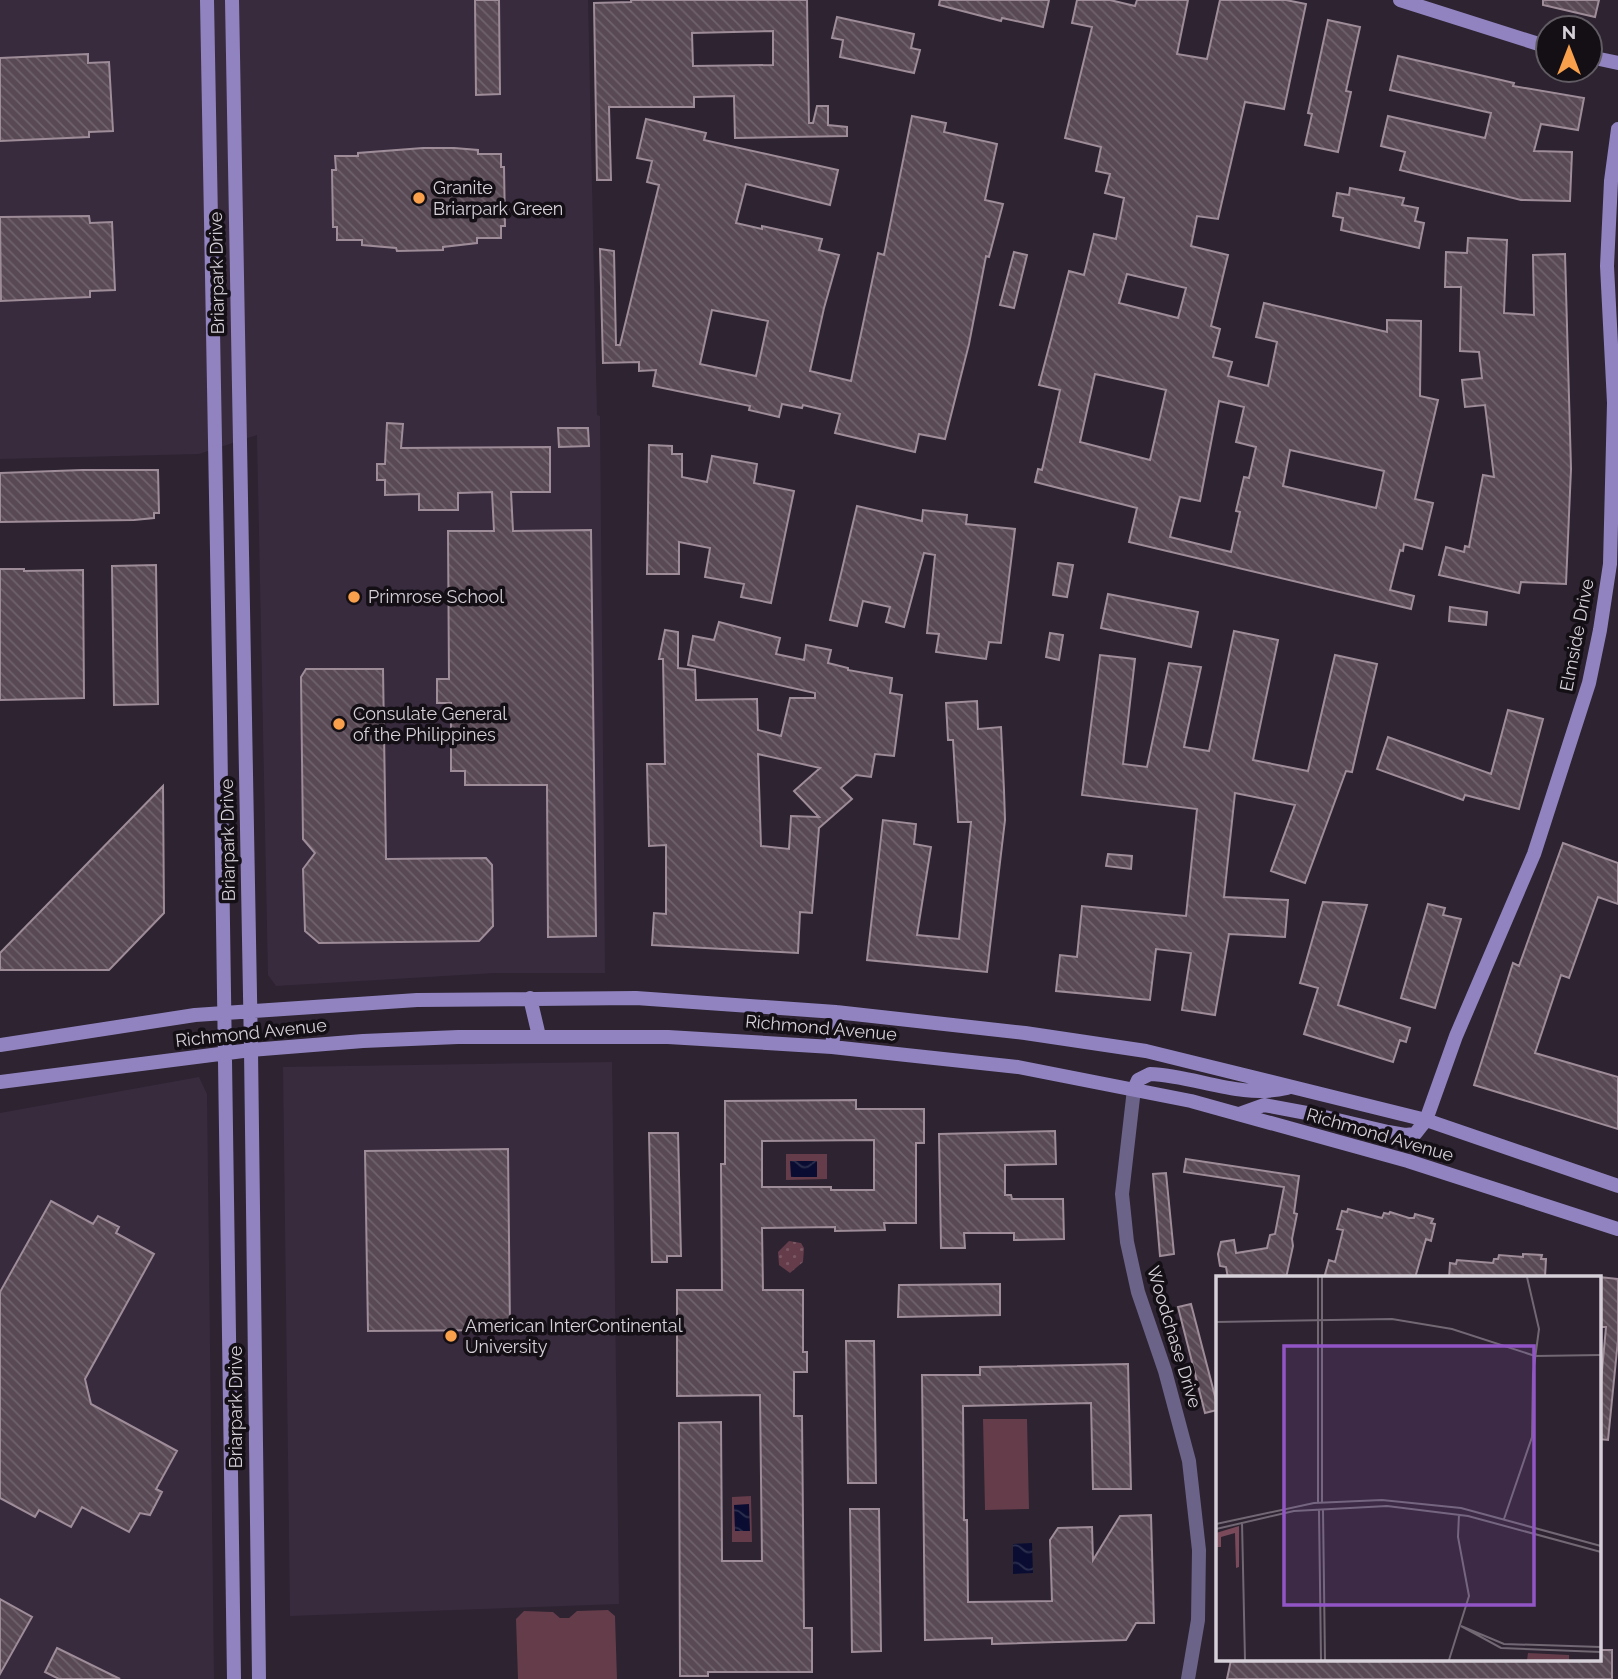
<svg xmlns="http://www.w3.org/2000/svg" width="1618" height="1679" viewBox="0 0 1618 1679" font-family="Raleway,sans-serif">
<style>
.built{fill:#382b3e}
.park{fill:url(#park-dots)}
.pitch{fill:#653c4a}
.water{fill:url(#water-waves)}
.building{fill:url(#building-back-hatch);stroke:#9e8c98;stroke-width:2;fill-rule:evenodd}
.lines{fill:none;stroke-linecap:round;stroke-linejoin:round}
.street{stroke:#6b6388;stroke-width:14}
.secondary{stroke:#9183bf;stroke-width:14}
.poi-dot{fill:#f8a04b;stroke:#130f15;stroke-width:2.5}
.labels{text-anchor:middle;stroke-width:7;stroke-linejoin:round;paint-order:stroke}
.poi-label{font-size:18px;fill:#d6d0d9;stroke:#130f15;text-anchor:start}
.street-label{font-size:18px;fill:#d6d0d9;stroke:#130f15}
.inset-road{fill:none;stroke:#716874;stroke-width:2}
.view{fill:#9255c6;fill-opacity:0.15;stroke:#9255c6;stroke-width:3.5}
.inset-edge{fill:none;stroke:#d6d0d9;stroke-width:3.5}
</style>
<defs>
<pattern id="park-dots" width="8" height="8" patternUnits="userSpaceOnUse" patternTransform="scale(1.75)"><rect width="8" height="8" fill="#653c4a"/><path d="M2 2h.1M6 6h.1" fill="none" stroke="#7a5764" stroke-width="1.8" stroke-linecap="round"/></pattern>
<pattern id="water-waves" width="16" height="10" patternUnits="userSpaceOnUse" patternTransform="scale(1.75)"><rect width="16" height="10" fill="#0a0d31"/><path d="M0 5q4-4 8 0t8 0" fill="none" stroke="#2d2f4e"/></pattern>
<pattern id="building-back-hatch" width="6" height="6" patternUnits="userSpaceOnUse" patternTransform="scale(1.75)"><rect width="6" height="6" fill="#584954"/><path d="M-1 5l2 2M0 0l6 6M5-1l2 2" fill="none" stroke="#6f626c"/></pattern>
</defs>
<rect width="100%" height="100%" fill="#2d2331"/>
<!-- built -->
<path class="built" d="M0,0H588L597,415L600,416L605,973H495L276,986L268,975L257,435L199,454L0,459Z
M612,1062L619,1604L290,1616L283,1067Z
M199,1077L207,1094L214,1679H0V1113Z"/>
<!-- park -->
<path class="park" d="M789,1241L801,1243L804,1248L803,1262L790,1273L779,1265L778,1252Z"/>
<!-- pitch -->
<path class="pitch" d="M786,1154H827V1179L786,1180Z
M983,1419H1027L1029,1509L985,1510Z
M751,1496L752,1542H732V1497Z
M608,1610L615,1616L617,1679H518L516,1619L524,1611L553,1612L560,1618H569L577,1611Z"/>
<!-- water -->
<path class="water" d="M790,1161H817V1177H791Z
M749,1504L750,1531H735L734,1505Z
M1032,1543L1033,1573L1013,1574V1544Z"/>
<!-- building -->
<path class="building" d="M475,0H499L500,94L476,95Z
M631,0H807L809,123H813L817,106H828V125L847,127V136L735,138L734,96L694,97V107H609L611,180H597L594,3L631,2ZM773,31V65L693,66L692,33Z
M940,0H1049L1043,27L1002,18L1001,21L939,5Z
M1077,0H1110L1135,6L1137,0H1188L1177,54L1207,59L1220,0H1286L1306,4L1284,109L1245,102L1218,219L1197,216L1191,246L1228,255L1211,326L1220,329L1213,357L1232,362L1228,376L1268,386L1277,342L1256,337L1264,303L1387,332V320L1421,321L1420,396L1438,400L1415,499L1433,503L1422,549L1404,544L1403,551L1400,550L1390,590L1414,596L1411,609L1129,542L1137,508L1035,482L1038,469L1042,470L1060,390L1039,385L1069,271L1084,275L1094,234L1116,239L1124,198L1105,193L1110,174L1096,171L1101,147L1065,138L1092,27L1072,23ZM1127,274L1186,288L1178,318L1119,303ZM1095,374L1166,390L1150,460L1080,442ZM1219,401L1244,407L1236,442L1256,447L1249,478L1244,477L1236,511L1240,512L1231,552L1170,537L1180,497L1200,501ZM1290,450L1384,471L1376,508L1283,486Z
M1543,0H1599L1595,17L1543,5Z
M837,17L914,34L911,48L920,50L914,73L840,57L843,40L832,38Z
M1328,20L1360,27L1346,91L1351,92L1338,152L1305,145L1312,114L1308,113Z
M88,54V63L109,62L113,131L89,132V137L0,141V58Z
M1398,56L1514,83L1513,86L1584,98L1578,130L1541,124L1534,151L1572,152L1570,201L1521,200L1400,170L1405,152L1381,146L1388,116L1485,138L1491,113L1390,90Z
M912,116L946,123L944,132L997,144L985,200L1003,204L989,257L986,256L969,344L945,439L919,434L915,452L835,433L840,414L803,405L802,408L782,404L779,417L749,410L750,406L653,386L656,370L639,371V362L603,363L600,249L614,251L616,345H620L659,185L647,182L652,161L637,158L646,119L706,133L704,140L838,170L830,205L746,184L736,223L762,229V226L822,239L819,250L839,255L824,308L810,371L851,381L878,253L884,255ZM712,310L768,321L756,376L700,364Z
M423,148H454L478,150V154H501V167H504L505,226H501V238H477V243L443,247V250L397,251L396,248L362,245V240H337V227H333L332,170H336L335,156H358V153Z
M1350,188L1404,198L1402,205L1418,208L1415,221L1424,223L1419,248L1341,230L1343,218L1333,216L1337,193L1349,195Z
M89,216L90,223L112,222L115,290L90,291V297L1,301L0,217Z
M1468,238L1507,240L1504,313L1534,315L1533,255L1565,254L1571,469L1566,584L1521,582L1519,593L1439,575L1446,547L1464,552L1465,546L1469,547L1483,475L1494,477L1485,405L1465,407L1462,380L1482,378L1479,352L1460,351L1461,287H1445L1446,252L1467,253Z
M1014,252L1027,255L1014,308L1000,305Z
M387,423L403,424L401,448L550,447V492H511L513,531L591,530L596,936L548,937L547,785H465V771H451V703H437V679H449L448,531H494L492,492L458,493V510H419V494L385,495V480H377V464H385Z
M558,428H588L589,446L559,447Z
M649,445L672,446V454H682V477L707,482L712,456L757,464L754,483L794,491L771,603L741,597L744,584L705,577L710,548L679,542V574H647Z
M82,470H158L159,513H154V518L134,520L0,522V473Z
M857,506L922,521L923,510L967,515L966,524L1015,529L1001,643L989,642L986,659L936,652L939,634L927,633L935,555L924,553L904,627L886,622L890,607L863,601L857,626L830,620Z
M1058,563L1073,565L1067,597L1053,595Z
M156,565L158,704L114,705L112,566Z
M0,569H24V571L83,570L84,698L0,700Z
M1108,594L1198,612L1191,647L1101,628Z
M1450,607L1487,612L1486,625L1449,621Z
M719,622L780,638L776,654L804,660L806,645L831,650L828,663L848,668V670L892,678L890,693L902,695L894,756L875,754L871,777L856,775L841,788L852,799L819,828L812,913L800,912L798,953L652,945L654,913L666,914V845L649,846L647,764H665L663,659H659L665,630L678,632V668L695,670L696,700L757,699L758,730L781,736L790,698H815V693L688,665L693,636L714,640ZM758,754L820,768L794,791L819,817L791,816L789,849L761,846Z
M1234,631L1278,640L1253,760L1308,771L1335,655L1377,664L1352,772L1346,771L1305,883L1271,871L1295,805L1235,793L1224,897L1288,900L1285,937L1229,934L1215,1015L1182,1010L1191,953L1156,949L1150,1000L1056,991L1060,955L1077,957L1082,906L1186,916L1197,809L1082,795L1100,655L1135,659L1123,764L1147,767L1169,663L1201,667L1184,747L1209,751Z
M1050,633L1063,635L1059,660L1046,657Z
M306,669H383L386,859L486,858L492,865L493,926L479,941L319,943L305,931L303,869L315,853L303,839L301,677Z
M977,701L978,729L1001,727L1004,790L1005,820L987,972L867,960L883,820L916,824L914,844L931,847L917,935L959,939L971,822H958L953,740H948L946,703Z
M1508,710L1543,719L1519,809L1465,795L1463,800L1377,769L1388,737L1491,774Z
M163,786L164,913L109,970H0V953Z
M1563,843L1618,863V904L1598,897L1569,978L1561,975L1535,1053L1618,1077V1129L1474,1085L1513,963L1519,966Z
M1108,854L1132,856L1131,869L1106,866Z
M1323,902L1367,905L1338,1005L1410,1028L1406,1042L1400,1040L1393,1062L1304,1034L1318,988L1300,983Z
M1428,904L1445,908L1443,915L1461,919L1435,1008L1401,998Z
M856,1100V1109H924V1143H916V1223H884L885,1230L835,1231V1227L762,1228L763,1290H803V1352H807V1372H794V1416H802L804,1628H812V1672H708V1676H680L679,1423L721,1422L722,1561H762L760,1395L677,1396V1290H722L721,1164H725V1101ZM874,1140V1190H831V1187H762V1141Z
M1055,1131L1056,1164L1005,1165V1195H1011L1012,1199H1063L1064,1239L1014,1240V1233H964L965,1248H941L939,1134Z
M649,1133H678L681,1256H667V1262H652Z
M508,1149L510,1330L368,1331L365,1151Z
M1186,1159L1299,1176L1294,1213L1297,1214L1292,1239L1293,1246L1286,1278H1228L1226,1267L1220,1266L1218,1254L1221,1242L1234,1240L1236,1253L1267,1248L1270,1235L1275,1234L1284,1187L1184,1172Z
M1166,1173L1174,1254L1160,1256L1153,1174Z
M51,1201L93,1224L98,1216L119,1227L116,1233L154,1254L85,1379L91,1404L177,1451L156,1489L162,1492L150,1515L140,1513L129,1532L82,1507L71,1527L39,1510L35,1517L0,1498V1292Z
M1348,1209L1382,1218L1384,1213L1389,1214L1390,1212L1409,1218H1414L1415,1214L1433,1219L1431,1223L1435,1224L1431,1241L1426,1239L1415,1278H1324L1329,1260L1335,1262L1343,1230L1337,1229L1342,1211L1347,1212Z
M1523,1254L1542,1255L1541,1259H1546L1545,1277L1449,1278L1450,1263L1456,1264L1457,1260L1493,1263L1494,1259H1498L1499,1255L1523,1257Z
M1599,1277L1618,1279V1340L1608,1440L1599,1439V1404L1606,1327H1599Z
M1000,1284V1315L898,1317L899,1285Z
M1191,1304L1217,1404V1410L1205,1413L1178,1307Z
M846,1341H874L876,1483H848Z
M1128,1364L1131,1489H1093L1091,1403L963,1406L964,1520H967L968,1602L1052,1601L1050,1540L1058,1528L1092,1527L1093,1560L1120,1516L1151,1515L1154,1623H1136L1126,1640L992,1644V1638L925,1640L922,1375H980V1367Z
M850,1509H879L881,1651L852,1652Z
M0,1599L32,1617L0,1674Z
M57,1648L120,1679H59L45,1672Z
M1599,1650H1612V1679H1227L1231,1660H1599Z"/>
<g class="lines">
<!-- street -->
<path class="street" d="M1134,1089L1122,1194L1127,1242L1138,1292L1165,1371L1189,1461L1199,1550L1198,1620L1188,1679"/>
<!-- secondary -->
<path class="secondary" d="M207,0L220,717L234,1679
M232,0L251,1050L259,1679
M1400,0L1548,47
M1590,57L1618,63
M530,998L539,1036
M0,1045L195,1015L417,1000L636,998L836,1012L1025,1033L1146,1051L1426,1120L1618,1186
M832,1047L836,1012
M0,1082L251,1050L363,1041L458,1037H668L832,1047L1018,1067L1191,1101L1408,1161L1618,1229
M1134,1089L1138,1080L1150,1074C1197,1076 1239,1099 1287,1088
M1239,1114L1264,1105L1312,1114L1388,1132L1405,1135L1415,1134L1426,1120L1456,1036L1534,854L1589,683L1600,630L1610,564L1614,403L1607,266L1611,181L1618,129"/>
</g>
<!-- markers -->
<g class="poi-dot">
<circle cx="419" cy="198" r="7"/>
<circle cx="354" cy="597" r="7"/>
<circle cx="339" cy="724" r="7"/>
<circle cx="451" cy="1336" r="7"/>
</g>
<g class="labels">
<!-- poi labels -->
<g class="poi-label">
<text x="433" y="194">Granite<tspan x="433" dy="21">Briarpark Green</tspan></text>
<text x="368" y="603">Primrose School</text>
<text x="353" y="720">Consulate General<tspan x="353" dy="21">of the Philippines</tspan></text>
<text x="465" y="1332">American InterContinental<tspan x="465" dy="21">University</tspan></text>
</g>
<!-- street labels -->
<g class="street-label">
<text transform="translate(217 273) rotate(-91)" y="6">Briarpark Drive</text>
<text transform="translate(1577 635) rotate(-79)" y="6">Elmside Drive</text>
<text transform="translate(228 840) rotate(-91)" y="6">Briarpark Drive</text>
<text transform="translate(821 1028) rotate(5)" y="6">Richmond Avenue</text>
<text transform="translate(251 1033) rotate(-6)" y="6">Richmond Avenue</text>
<text transform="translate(1380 1135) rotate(16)" y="6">Richmond Avenue</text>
<text transform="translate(1174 1337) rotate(73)" y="6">Woodchase Drive</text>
<text transform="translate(236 1407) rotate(-90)" y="6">Briarpark Drive</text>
</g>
</g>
<!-- overview -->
<g transform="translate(1216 1276)">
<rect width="385" height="385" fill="#2d2331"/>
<path d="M23,250V291L20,292L19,257L5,261V271H0V257Z" fill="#7b4a5a"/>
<path d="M312,377L353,379V384H311Z" fill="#653c4a"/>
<path class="inset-road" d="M102,1V226M106,1V226M0,46L176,43L236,53L319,80L385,79M103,234L105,384M107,234L109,384M288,243L316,161L317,98L323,53L311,1M26,246L29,384M0,248L98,227L166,224L245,232L385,270M0,253L78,235L171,230L252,240L385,276M245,350L285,372L385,376M245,350L288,368L385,371M233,384L253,320L242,261L243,238"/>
<path class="view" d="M68,70H318V329H68Z"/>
<rect width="385" height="385" class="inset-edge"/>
</g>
<!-- north arrow -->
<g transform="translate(1569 49)"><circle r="33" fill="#130f15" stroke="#615c63" stroke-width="2"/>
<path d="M0-5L12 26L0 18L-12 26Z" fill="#f8a04b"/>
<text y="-10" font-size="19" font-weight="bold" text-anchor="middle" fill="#d6d0d9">N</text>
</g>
</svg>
